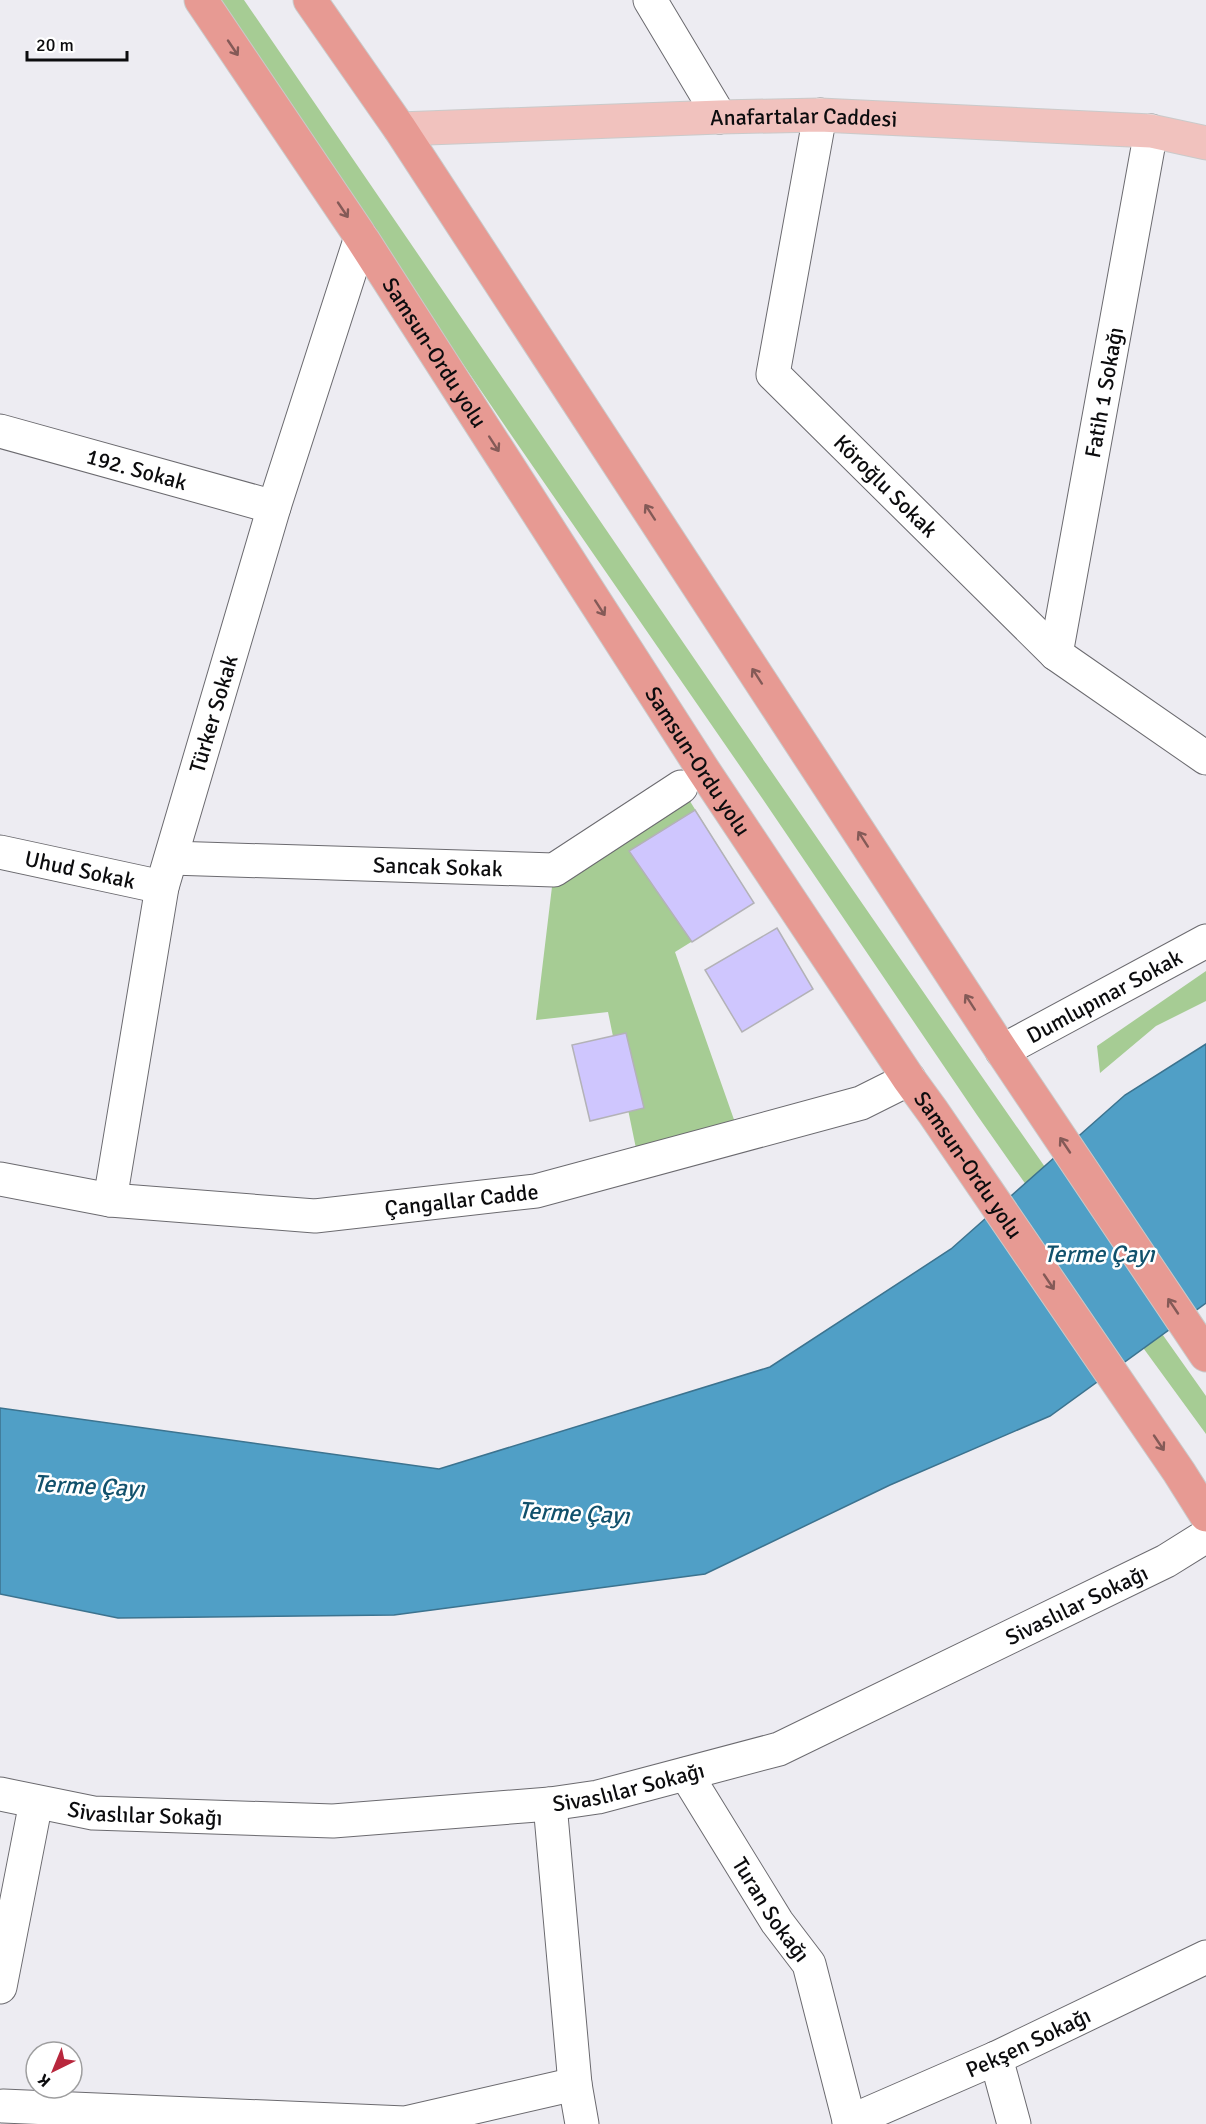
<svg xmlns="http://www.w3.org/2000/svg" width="1206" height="2124" viewBox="0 0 1206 2124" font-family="Signika,sans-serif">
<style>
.green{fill:#a6cc94}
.water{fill:#509fc6;stroke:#3c738f;stroke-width:1.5}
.building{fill:#cfc6fe;stroke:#b3b2b7;stroke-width:1.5}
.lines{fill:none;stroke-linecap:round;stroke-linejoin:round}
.minor-casing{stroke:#6b6a6f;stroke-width:35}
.major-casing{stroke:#cacaca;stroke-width:35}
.highway-casing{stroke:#cacaca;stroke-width:35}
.minor{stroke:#fff;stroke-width:33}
.major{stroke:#f1c2be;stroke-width:33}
.highway{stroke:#e79a93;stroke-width:33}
.oneway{stroke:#845a57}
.labels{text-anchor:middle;stroke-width:5;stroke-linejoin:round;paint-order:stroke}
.street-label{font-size:22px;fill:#0c0c0e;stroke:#fff}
.water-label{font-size:24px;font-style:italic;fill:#11516c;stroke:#fff}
</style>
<rect width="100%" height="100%" fill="#edecf2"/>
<!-- green -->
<path class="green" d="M215,0H244C564,466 879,935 1206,1396V1434L1071,1249L977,1115L762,798L514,439Z
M681,787L754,903L675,952L738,1131L639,1163L608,1012L536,1020L554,870Z
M1206,971V1001L1156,1026L1100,1073L1097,1046Z"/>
<!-- water -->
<path class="water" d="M1206,1044V1303L1050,1416L890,1485L705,1574L394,1615L118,1618L0,1594V1408L439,1469L770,1367L951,1249L1125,1095Z"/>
<!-- building -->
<path class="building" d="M695,810L754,903L692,942L629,851Z
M777,928L813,989L742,1032L705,970Z
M626,1033L644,1108L590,1121L572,1045Z"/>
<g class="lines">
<defs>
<g id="minor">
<path d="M650,0L720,117"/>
<path id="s1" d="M820,115L773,374L1056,654L1206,758"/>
<path id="s2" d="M0,431L274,507"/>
<path id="s3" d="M1056,654L1151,131"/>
<path id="s4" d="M0,852L162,887"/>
<path id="s5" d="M171,858L554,870L681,787"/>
<path id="s6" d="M1002,1051L1206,941"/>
<path id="s7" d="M0,1179L110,1200L315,1216L536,1191L861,1103L909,1079"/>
<path id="s8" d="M110,1200L162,887L274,507L361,237"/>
<path id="s9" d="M686,1774L777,1922L809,1964L850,2124"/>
<path id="s10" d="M0,1794L93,1813L333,1821L550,1804L598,1797L779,1749L1166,1561L1206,1536"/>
<path d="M550,1804L575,2084L582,2124"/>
<path d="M0,1987L36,1802"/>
<path d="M996,2058L1014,2124"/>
<path d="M3,2106L405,2123L575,2084"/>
<path id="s11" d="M849,2122L996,2058L1206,1957"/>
</g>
<g id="major">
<path id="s12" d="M400,129L720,117L820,115L1151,131L1206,143"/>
</g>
<g id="highway">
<path id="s13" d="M201,0L361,237L702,768L909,1079L933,1112L1179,1472L1206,1515"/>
<path d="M310,0L400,129L1002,1051L1206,1355"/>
</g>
</defs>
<!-- minor casing -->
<use href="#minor" class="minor-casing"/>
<!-- major casing -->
<use href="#major" class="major-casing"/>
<!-- highway casing -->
<use href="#highway" class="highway-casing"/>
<!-- minor -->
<use href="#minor" class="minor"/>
<!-- major -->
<use href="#major" class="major"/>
<!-- highway -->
<use href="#highway" class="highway"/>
</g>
<!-- one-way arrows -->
<defs><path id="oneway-shaft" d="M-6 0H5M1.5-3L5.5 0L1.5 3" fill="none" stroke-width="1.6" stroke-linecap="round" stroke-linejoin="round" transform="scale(1.5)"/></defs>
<g class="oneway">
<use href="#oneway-shaft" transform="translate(233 48) rotate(56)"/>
<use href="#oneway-shaft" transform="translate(343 210) rotate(56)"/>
<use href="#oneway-shaft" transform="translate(494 444) rotate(57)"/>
<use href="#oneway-shaft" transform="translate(650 512) rotate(-123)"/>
<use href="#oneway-shaft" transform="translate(600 608) rotate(57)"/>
<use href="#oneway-shaft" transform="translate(757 676) rotate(-123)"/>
<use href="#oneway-shaft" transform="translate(863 839) rotate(-123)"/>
<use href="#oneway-shaft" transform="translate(970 1002) rotate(-123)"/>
<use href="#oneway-shaft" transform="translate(1065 1145) rotate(-124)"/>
<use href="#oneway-shaft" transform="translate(1049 1282) rotate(56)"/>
<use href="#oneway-shaft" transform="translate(1173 1306) rotate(-124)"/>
<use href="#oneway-shaft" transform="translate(1159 1443) rotate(56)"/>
</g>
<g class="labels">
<!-- street labels -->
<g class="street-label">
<text dy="8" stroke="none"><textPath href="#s12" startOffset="404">Anafartalar Caddesi</textPath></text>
<text dy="8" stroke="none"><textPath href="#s13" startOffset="423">Samsun-Ordu yolu</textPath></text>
<text dy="8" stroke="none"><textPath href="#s3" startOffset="266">Fatih 1 Sokağı</textPath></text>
<text dy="8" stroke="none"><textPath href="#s2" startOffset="142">192. Sokak</textPath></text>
<text dy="8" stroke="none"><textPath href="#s1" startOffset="422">Köroğlu Sokak</textPath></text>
<text dy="8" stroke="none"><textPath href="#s8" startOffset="498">Türker Sokak</textPath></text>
<text dy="8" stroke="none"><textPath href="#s13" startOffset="909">Samsun-Ordu yolu</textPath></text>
<text dy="8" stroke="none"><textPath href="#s5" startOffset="267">Sancak Sokak</textPath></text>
<text dy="8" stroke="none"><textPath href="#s4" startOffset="82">Uhud Sokak</textPath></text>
<text dy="8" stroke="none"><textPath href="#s6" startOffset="116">Dumlupınar Sokak</textPath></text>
<text dy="8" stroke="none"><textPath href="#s13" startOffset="1395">Samsun-Ordu yolu</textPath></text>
<text dy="8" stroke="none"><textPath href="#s7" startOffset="465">Çangallar Cadde</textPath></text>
<text dy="8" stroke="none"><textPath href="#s10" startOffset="1119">Sivaslılar Sokağı</textPath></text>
<text dy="8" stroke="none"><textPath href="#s10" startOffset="633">Sivaslılar Sokağı</textPath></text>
<text dy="8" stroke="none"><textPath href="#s10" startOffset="147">Sivaslılar Sokağı</textPath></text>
<text dy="8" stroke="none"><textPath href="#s9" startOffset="160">Turan Sokağı</textPath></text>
<text dy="8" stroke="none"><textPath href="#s11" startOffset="196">Pekşen Sokağı</textPath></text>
</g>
<!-- water labels -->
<g class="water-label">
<text x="1099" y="1262">Terme Çayı</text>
<text transform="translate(89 1486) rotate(3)" y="8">Terme Çayı</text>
<text transform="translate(574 1513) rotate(3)" y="8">Terme Çayı</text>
</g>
</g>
<!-- north arrow -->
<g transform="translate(54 2070) rotate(223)"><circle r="28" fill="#ffffff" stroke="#9e9e9f" stroke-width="1.5"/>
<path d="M0-4.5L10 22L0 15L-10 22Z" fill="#b8273d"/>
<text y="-9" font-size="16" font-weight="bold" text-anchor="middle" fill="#0c0c0e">K</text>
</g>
<!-- scale -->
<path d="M27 51v9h100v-9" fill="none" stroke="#0c0c0e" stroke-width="3"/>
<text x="36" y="51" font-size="18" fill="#0c0c0e" stroke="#ffffff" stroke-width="4.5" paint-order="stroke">20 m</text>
</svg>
